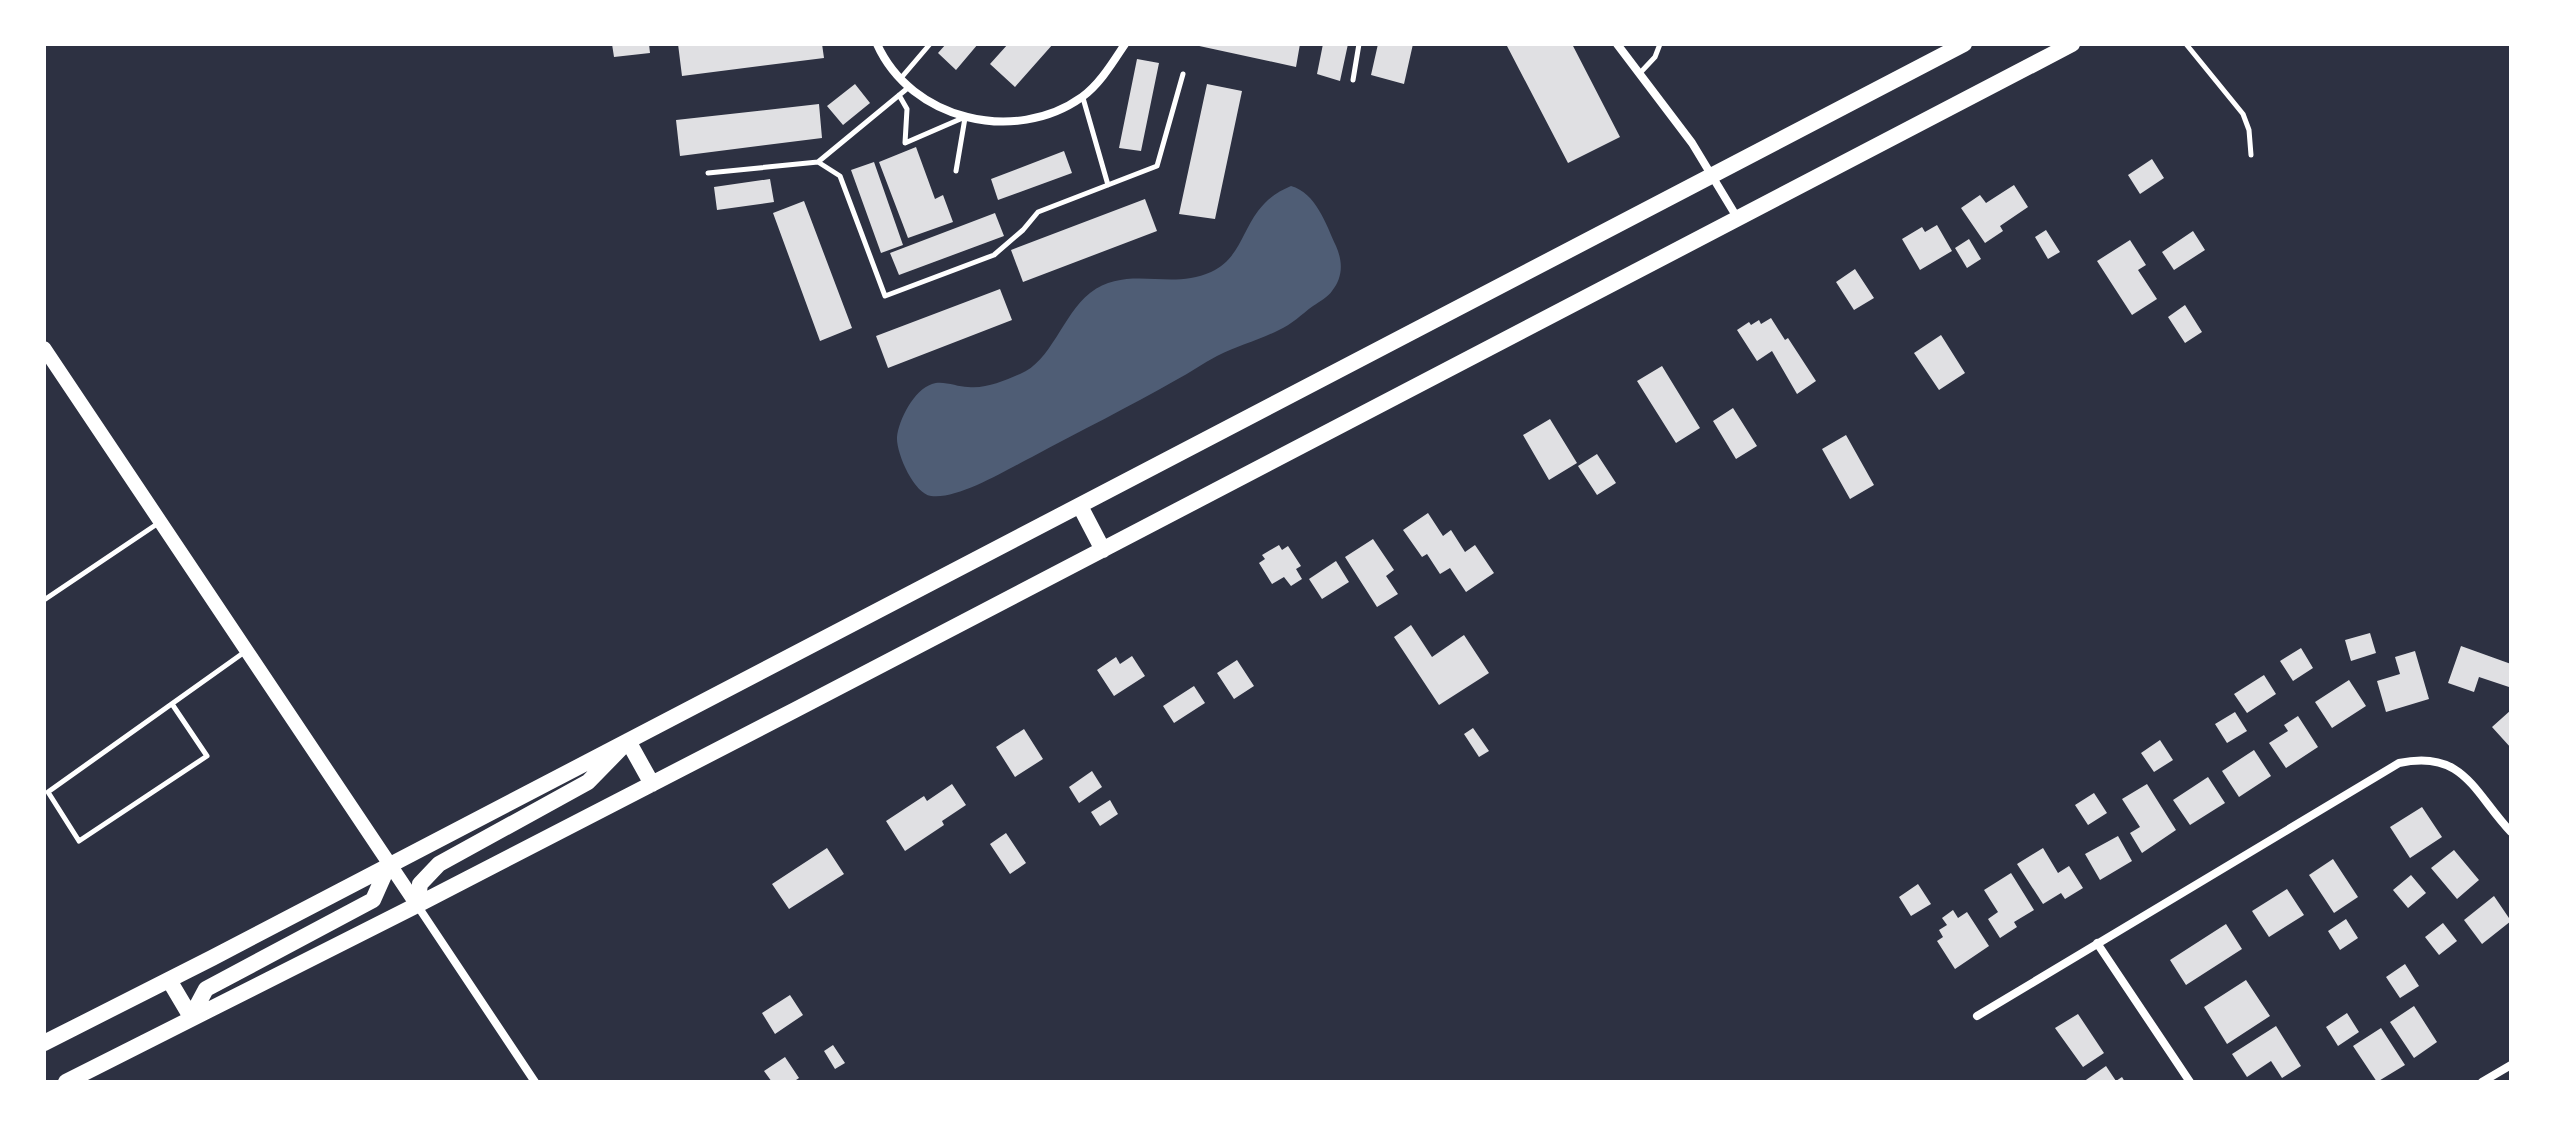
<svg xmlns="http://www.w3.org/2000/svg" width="2555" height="1126" viewBox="0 0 2555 1126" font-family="Literata,serif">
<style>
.water{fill:#4f5d75}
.building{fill:#e0e0e3}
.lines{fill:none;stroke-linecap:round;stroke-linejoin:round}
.service{stroke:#fff;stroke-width:5}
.minor{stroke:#fff;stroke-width:8}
.tertiary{stroke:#fff;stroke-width:14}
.secondary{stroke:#fff;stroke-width:16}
</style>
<rect width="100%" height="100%" fill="#2d3142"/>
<!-- water -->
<path class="water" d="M1291,186C1316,193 1326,224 1336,246C1343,262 1343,277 1332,291C1328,297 1319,302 1313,306C1302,314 1291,325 1279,330C1259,340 1237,346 1217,356C1203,363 1190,373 1176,380C1129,407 1080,431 1032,457C1008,469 958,500 931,496C914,494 896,453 897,437C899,419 914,390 932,384C943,380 957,387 968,387C986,389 1004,381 1020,374C1051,362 1063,314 1090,293C1128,264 1169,291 1211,272C1239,259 1242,232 1258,211C1267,199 1277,192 1291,186Z"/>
<!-- building -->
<path class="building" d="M612,44H649L650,53L614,57Z
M678,44H822L824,58L682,76Z
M946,44H978L956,70L938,53Z
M1008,44H1053L1015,87L990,64Z
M1190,44H1300L1296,67Z
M1323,44H1348L1340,81L1317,74Z
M1378,44H1413L1404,84L1371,75Z
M1511,44H1572L1620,137L1568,163L1507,46Z
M1137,59L1159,63L1141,151L1119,148Z
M855,84L870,103L843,125L827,106Z
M1207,84L1242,91L1215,219L1179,214Z
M819,104L822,138L680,156L676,120Z
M916,147L935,199L943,195L953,222L908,238L879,162Z
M1064,151L1072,173L998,200L991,179Z
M2152,159L2164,178L2140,194L2128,175Z
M874,162L903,245L881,253L851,170Z
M770,179L774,202L717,210L714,187Z
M2014,185L2028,207L2000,226L2003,231L1985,243L1961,208L1980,195L1986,203Z
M1145,199L1157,231L1023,282L1011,250Z
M804,201L852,328L820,341L773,213Z
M995,213L1004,236L899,275L890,253Z
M1937,225L1952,251L1920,270L1902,239L1922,227L1925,232Z
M2046,230L2060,252L2048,259L2035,237Z
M2193,231L2205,250L2174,270L2162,252Z
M1969,239L1981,259L1967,268L1955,248Z
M2130,240L2146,265L2138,270L2157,299L2132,315L2097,261Z
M1855,269L1874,298L1854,310L1836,282Z
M1000,289L1012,320L888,368L876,336Z
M2185,305L2202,332L2185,343L2168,317Z
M1771,318L1785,340L1788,338L1816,381L1797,394L1772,351L1757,361L1737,330L1749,322L1751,325L1759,320L1761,324Z
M1941,335L1965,373L1939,390L1914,353Z
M1662,366L1700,428L1676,443L1637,381Z
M1733,408L1757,446L1736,459L1713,421Z
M1550,419L1577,463L1549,480L1523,435Z
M1846,435L1874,485L1850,499L1822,449Z
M1597,454L1616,483L1597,495L1578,466Z
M1428,513L1443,536L1451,530L1465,552L1475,545L1494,573L1466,592L1450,568L1440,574L1427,554L1422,557L1403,530Z
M1373,539L1394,570L1386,576L1398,594L1377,607L1345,557Z
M1279,545L1282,550L1288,546L1301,566L1296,569L1302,579L1291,586L1284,577L1272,584L1259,563L1265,559L1262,555Z
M1336,561L1349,582L1322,599L1309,579Z
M1411,625L1432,657L1464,635L1489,673L1439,705L1394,637Z
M2370,633L2376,653L2351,661L2345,640Z
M2461,646L2511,664L2509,687L2479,677L2474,692L2448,683Z
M2301,648L2313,668L2293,681L2280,661Z
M2415,651L2429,699L2386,712L2377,681L2400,674L2395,657Z
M1132,656L1145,676L1114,696L1097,670L1116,657L1120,664Z
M1237,660L1254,686L1234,699L1217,673Z
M2264,675L2276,694L2247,713L2234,694Z
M2349,680L2366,706L2332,728L2315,702Z
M1194,686L1205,703L1174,723L1163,706Z
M2511,710V748L2492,727Z
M2235,712L2247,731L2227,743L2215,724Z
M2298,716L2318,747L2286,768L2269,743L2288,731L2284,725Z
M1473,728L1489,751L1479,757L1464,734Z
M1024,729L1043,759L1015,777L996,747Z
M2160,740L2173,760L2154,772L2141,753Z
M2254,750L2271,776L2239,797L2222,771Z
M1092,771L1102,787L1079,803L1069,787Z
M2208,777L2225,803L2190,825L2173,800Z
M952,784L966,805L942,821L944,825L905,851L886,821L924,796L927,801Z
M2147,784L2176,830L2142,853L2130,833L2140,827L2122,799Z
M2094,793L2107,813L2088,825L2075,805Z
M1110,800L1118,814L1100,826L1091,812Z
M2422,807L2442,837L2410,858L2390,827Z
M1006,833L1026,863L1010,874L990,844Z
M2118,836L2132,861L2100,880L2085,854Z
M827,848L844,874L789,909L772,884Z
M2043,848L2058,873L2069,866L2083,888L2065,899L2061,893L2043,904L2017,864Z
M2454,850L2479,880L2457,899L2431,868Z
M2333,859L2358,897L2334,913L2309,875Z
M2011,873L2034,910L2014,922L2017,927L2000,938L1988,919L1998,912L1984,890Z
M2411,875L2426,893L2408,908L2393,890Z
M1918,884L1931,904L1911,916L1899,897Z
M2287,889L2304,915L2269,937L2252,911Z
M2494,896L2511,921L2482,944L2464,920Z
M1953,910L1958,918L1967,912L1989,946L1955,969L1937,941L1943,937L1939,930L1947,925L1942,918Z
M2346,919L2358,938L2340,950L2328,931Z
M2443,923L2457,941L2439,955L2425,937Z
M2226,924L2242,949L2186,985L2170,960Z
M2405,964L2419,986L2400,998L2386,977Z
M2246,980L2270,1016L2227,1044L2204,1007Z
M790,995L803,1015L775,1034L762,1013Z
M2414,1006L2437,1042L2414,1058L2390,1022Z
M2347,1013L2359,1032L2338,1046L2326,1027Z
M2078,1014L2104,1053L2083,1067L2055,1028Z
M2276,1026L2301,1066L2282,1078L2271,1061L2247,1077L2232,1054Z
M2381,1028L2405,1065L2377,1082L2353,1046Z
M833,1045L845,1063L835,1069L824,1051Z
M785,1057L799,1078L793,1082H772L764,1071Z
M2106,1066L2116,1081L2122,1077L2125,1082H2083Z"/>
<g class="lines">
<!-- service -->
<path class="service" d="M2186,44L2243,114L2249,130L2251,155
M1640,73L1655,57L1660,44
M901,78L930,44
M1353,80L1359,44
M899,95L907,109L905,143L965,117
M1083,98L1108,185
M818,162L840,176L885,296L994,255L1023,230L1038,212L1157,166L1183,74
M956,171L965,118
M708,173L818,162L909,87
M44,600L160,522
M172,704L207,756L79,841L48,792L246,651"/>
<!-- minor -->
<path class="minor" d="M877,44C911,120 1015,145 1082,97C1100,84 1113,62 1125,44
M1617,44L1692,143L1738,219
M417,905L535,1082
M2097,943L2190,1082
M1977,1016L2399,763C2464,749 2474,793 2511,832
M2482,1082L2511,1065"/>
<!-- tertiary -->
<path class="tertiary" d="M44,348L417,905"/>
<!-- secondary -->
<path class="secondary" d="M1080,506L1103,550
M417,905L420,884L439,864L588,782L628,741L652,784
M169,980L191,1017
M191,1017L206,989L373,900L389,864
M44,1043L212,958L1964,44
M66,1082L417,905L795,710L2072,44"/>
</g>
<!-- border -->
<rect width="2555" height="1126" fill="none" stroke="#ffffff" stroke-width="92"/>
</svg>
